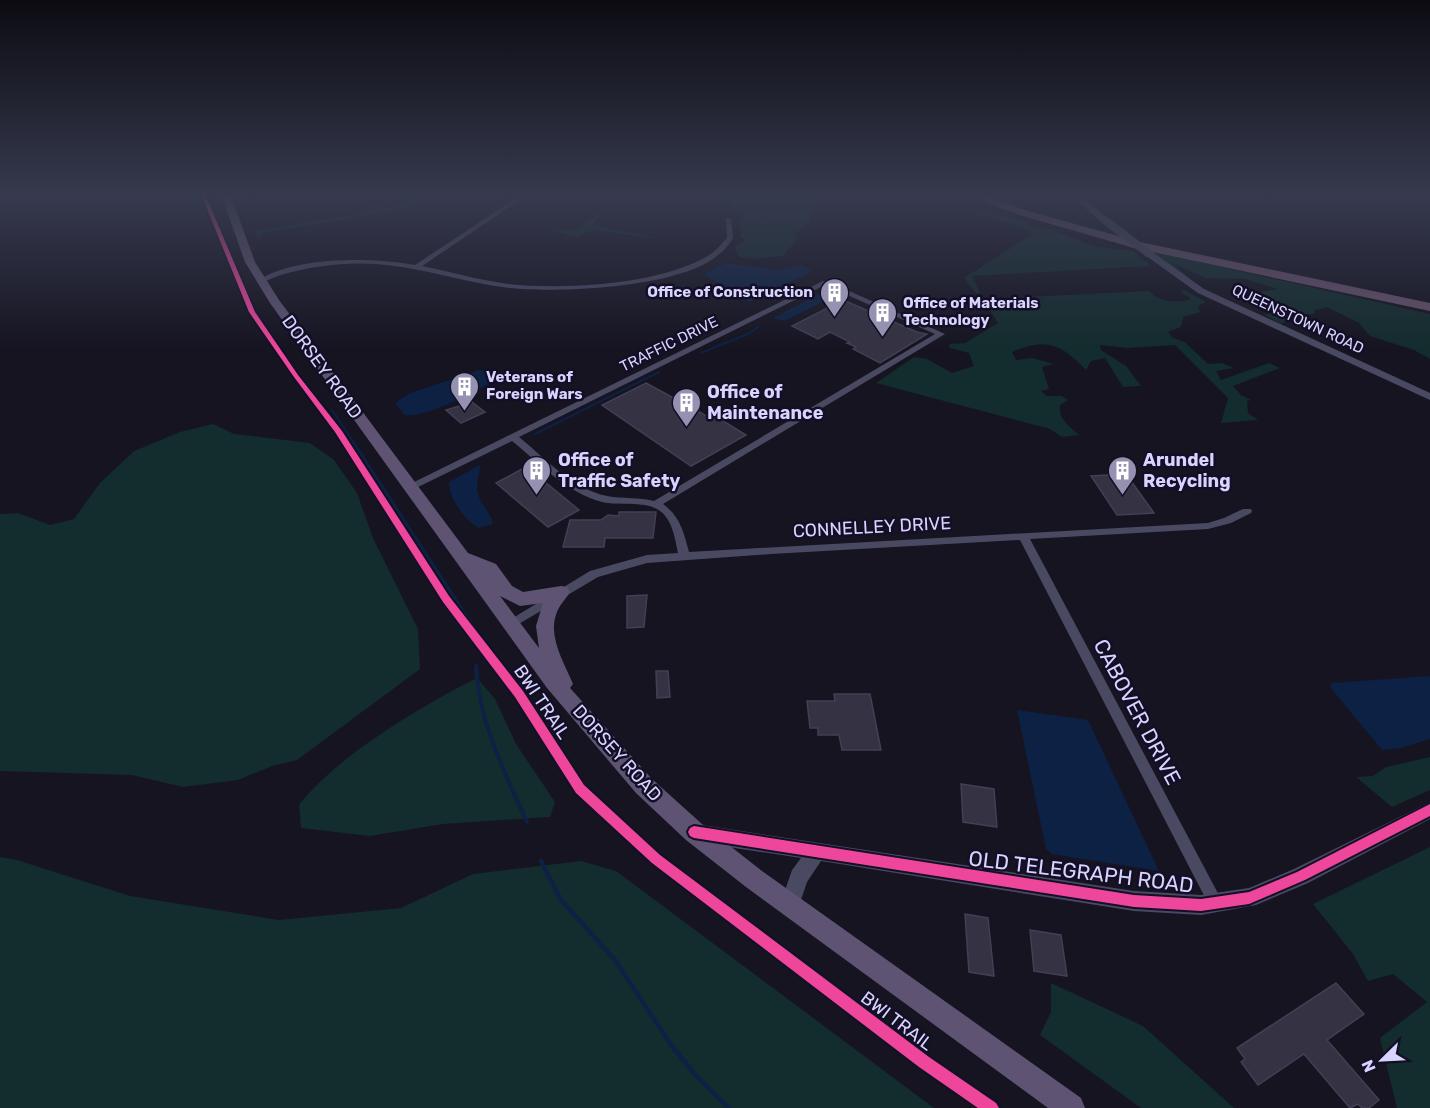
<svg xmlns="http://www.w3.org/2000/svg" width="1430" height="1108" viewBox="0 0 1430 1108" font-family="Rubik,sans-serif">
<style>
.green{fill:#132c2d}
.water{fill:#0d2144}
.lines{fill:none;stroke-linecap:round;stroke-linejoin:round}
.stream-far3{stroke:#0d2144;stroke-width:2}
.stream-far2{stroke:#0d2144;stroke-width:3}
.stream-far1{stroke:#0d2144;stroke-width:4}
.stream{stroke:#0d2144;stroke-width:4.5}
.building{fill:#343243;stroke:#433f54;stroke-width:1.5}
.minor{fill:#4a4962;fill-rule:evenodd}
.tertiary{fill:#4a4962;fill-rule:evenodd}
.primary{fill:#5e5373;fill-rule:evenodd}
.motorway{fill:#67516a;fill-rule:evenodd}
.tertiary-bridge{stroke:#4a4962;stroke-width:8}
.cycleway-casing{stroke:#130f26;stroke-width:4}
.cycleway{fill:#ed469a;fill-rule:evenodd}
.labels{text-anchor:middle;stroke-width:5;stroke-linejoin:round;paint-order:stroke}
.far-poi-label{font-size:15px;font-weight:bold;fill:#d9d4ff;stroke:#130f26;text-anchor:start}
.far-street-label{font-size:15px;fill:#d9d4ff;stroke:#130f26}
.street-label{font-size:18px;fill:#d9d4ff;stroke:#130f26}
.poi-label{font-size:18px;font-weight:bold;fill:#d9d4ff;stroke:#130f26;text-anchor:start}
.near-street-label{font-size:21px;fill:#d9d4ff;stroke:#130f26}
</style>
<rect width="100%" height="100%" fill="#161421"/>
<!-- green -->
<path class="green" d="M400,194H433L405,209L263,233L260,236L262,243L254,231L366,213L373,208L372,205C384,209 393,209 404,203Z
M734,194H818L809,223L795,233L797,239L783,256L752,259L740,257L735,250L738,244L746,240L740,236L742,232L739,224L743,217L729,208Z
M608,207L592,225L660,239L594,230L576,237L552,230H575Z
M973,210L1015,218L1036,228L1050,229L1093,246L1133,251L1151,266L972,276L980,293H976L964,278L1033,234L1023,228L971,212Z
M1150,251L1430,314V359L1414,350L1370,336L1359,323L1327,307L1315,310L1314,314L1297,315L1281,324L1265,315L1279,310L1276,304L1264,299L1261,292L1278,289L1246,279L1205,278L1172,263L1187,276L1183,277Z
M1184,290L1206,302L1198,306L1200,312L1183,317L1181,327L1168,332L1173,338L1185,342L1208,364L1222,363L1234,368L1216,371L1221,380L1269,363L1280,368L1233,386L1241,395L1251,400L1247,401L1248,413L1258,420L1221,423L1228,398L1175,345L1128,348L1100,345L1101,350L1126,366L1141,386L1123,387L1105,358L1091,361L1086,370C1061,344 1047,337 1012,352L1016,360L1032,358L1054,364L1042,367L1049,389L1041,391L1047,396H1062L1068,400L1060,405C1058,419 1069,426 1079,435L1062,437L1050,429L876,383L914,357L927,359L952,373L974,366L969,353L950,348L949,344L965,343L998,323L983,299L1149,291C1158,302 1178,304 1191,299L1180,291Z
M213,424L234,434L310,443L334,460L357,493L373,538L418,629L420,669L297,760L272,766L238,780L183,787L132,775L0,771V514L18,513L50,525L74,519L100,483L134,451L180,432Z
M477,678L495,699L516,744L555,802L550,817L443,824L370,836L301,828L299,805C337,756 421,706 477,678Z
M1430,757V790L1392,807L1356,777L1373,776L1386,767Z
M1430,847V1108H1397L1380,1038L1427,1002L1393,974L1368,981L1353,954L1313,904Z
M0,857L17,860L130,896L279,920L401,908L473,874L581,861L616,871L934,1108H0Z
M1051,983L1143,1026L1234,1108H1141L1040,1035L1051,1012Z"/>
<!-- water -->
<path class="water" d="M726,263L777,270L802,265L813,271L749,302L704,274Z
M827,290L838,294L785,321L773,318Z
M479,370L497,373L498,379C478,390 425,419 404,415L395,403L408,394Z
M480,465C480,475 475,485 478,494C481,506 491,512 493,524L479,528C464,520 449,498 449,482Z
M1430,676V739L1401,748L1382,750L1330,687L1332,683Z
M1017,710L1088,720L1159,871L1052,854L1046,849Z"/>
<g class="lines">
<!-- stream-far3 -->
<path class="stream-far3" d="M701,353L750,333L758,327
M332,410L354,443
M535,434L659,372"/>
<!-- stream-far2 -->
<path class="stream-far2" d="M353,442L467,617"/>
<!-- stream-far1 -->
<path class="stream-far1" d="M466,616L475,629
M476,666C479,723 504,771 527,822"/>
<!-- stream -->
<path class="stream" d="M541,861L561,900L615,960L671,1045L698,1078L729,1108"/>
</g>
<!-- building -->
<path class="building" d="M843,300L917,332L927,334L880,363L853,349L856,347L847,343L850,342L830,332L818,339L792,326Z
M646,383L712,419L717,417L746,435L691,466L602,405Z
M472,402L485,412L461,423L446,410Z
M526,467L550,486L579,510L548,527L496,483Z
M1126,474L1154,513L1117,515L1091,476Z
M619,512H656L653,538H605L604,547H563L570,520H601L608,515L619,516Z
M647,595L644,627L627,628V596Z
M656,671H668L670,697L657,698Z
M834,694H870L881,750H842L839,735H818V728H810L807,701H835Z
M961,784L994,789L997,827L963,822Z
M965,914L988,918L994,976L969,972Z
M1030,930L1061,935L1067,976L1034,971Z
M1336,983L1364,1014L1327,1040L1379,1100L1369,1108H1362L1358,1104L1350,1108L1304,1054L1258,1085L1241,1062L1245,1059L1237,1048Z"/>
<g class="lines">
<!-- minor -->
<path class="minor" d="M236,194H251L226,199L223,197Z
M522,194H529L422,266C451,272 479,280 508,284C565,290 662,285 711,254C717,250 722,243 727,238L726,218L731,219L733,238C729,244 724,251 718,255C680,288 560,293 510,288C465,283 421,267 376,264C344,262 312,266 281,275C274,277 267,281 260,283L257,281C294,256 372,257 415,265Z
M823,281H827L945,334L663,504C680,516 684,533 689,552L1208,523L1224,518L1243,509H1251L1252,511L1251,513L1231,523L1208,529L1030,539L1221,899L1224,904L1221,909L1216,912L1211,909L1020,540L771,554L647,563L598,577L512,628L508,627L506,624L508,621L590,571L647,555L678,553C675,538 672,517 657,509C643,501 618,506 602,502C566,492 540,464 512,441L414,489H408L406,487L408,485ZM825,285L935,334L654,501C639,497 623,499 607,496C572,489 546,459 519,437Z"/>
<!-- tertiary -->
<path class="tertiary" d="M1069,194H1077L1109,219V223H1103Z
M1145,251H1151L1204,289L1430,393V400L1198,293L1145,255Z
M1430,802V819L1308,883L1256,905L1201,915L1134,911L821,861L807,882L797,912L790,915L783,912L780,905L792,870L801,858L702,843L696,840L693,834L696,828L702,825L1134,891L1201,895L1249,888L1294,869Z"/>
<!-- primary -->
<path class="primary" d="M221,194H230L255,262L279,300L468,553L496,564L512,586L523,592L561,586L567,587L570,592C566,599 560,604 557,612C547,636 564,662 573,684L570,688L652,779L702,824L762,871L1081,1098L1085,1108H1048L746,887L686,840L636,793L547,688L270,303L245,262ZM500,596L520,606L543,603L536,626L539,648Z"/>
<!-- motorway -->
<path class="motorway" d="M964,194H979L1028,211L1140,242L1430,303V311L1134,248L1020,215Z"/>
<!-- tertiary-bridge -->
<path class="tertiary-bridge" d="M1106,221L1148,253"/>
<defs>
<path id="cycleway" d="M201,194H205L255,312L298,375L342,431L449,596L523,691L584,785L660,855L929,1057L996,1103L999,1108H978L919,1067L652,863L576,793L515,697L443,602L335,432L294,377L249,312Z
M1430,804V816L1305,880L1249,904L1201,911L1134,907L694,838L690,836L688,832L690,828L694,826L1134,895L1201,899L1249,892L1297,872Z"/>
</defs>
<!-- cycleway casing -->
<use href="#cycleway" class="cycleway-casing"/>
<!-- cycleway -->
<use href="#cycleway" class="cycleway"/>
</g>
<!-- sky -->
<linearGradient id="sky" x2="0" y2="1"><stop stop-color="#0c0b12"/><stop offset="0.56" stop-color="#363a4e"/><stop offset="1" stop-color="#363a4e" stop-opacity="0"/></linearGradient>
<rect width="1430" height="349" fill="url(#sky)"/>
<!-- icons -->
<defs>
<symbol id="building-pin" viewBox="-11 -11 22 30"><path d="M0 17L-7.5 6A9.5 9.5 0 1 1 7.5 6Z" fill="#9591b1" stroke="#130f26"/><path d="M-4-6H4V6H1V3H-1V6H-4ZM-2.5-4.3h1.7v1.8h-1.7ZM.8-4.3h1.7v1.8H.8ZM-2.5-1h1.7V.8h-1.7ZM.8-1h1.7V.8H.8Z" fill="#fff"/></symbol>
</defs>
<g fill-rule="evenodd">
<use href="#building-pin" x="818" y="276" width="33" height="45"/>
<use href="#building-pin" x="866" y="296" width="33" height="45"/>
<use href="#building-pin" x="448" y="370" width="33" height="45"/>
<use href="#building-pin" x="670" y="386" width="33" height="45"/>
<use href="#building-pin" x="520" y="454" width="33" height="45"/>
<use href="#building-pin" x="1106" y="454" width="33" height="45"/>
</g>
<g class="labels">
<!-- far-poi labels -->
<g class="far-poi-label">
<text x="813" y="297" text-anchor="end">Office of Construction</text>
<text x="903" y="308">Office of Materials<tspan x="903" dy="17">Technology</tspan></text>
<text x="486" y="382">Veterans of<tspan x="486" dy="17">Foreign Wars</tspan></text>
</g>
<!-- far-street labels -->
<g class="far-street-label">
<text transform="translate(1298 319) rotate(25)" y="5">QUEENSTOWN ROAD</text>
<text transform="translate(669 344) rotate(-26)" y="5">TRAFFIC DRIVE</text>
</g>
<!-- street labels -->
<g class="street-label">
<text transform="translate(322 367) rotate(54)" y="6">DORSEY ROAD</text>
<text transform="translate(872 527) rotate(-3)" y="6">CONNELLEY DRIVE</text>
<text transform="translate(542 702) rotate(56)" y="6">BWI TRAIL</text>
<text transform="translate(617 753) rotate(48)" y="6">DORSEY ROAD</text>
<text transform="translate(897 1021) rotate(37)" y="6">BWI TRAIL</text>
</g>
<!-- poi labels -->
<g class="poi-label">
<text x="707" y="398">Office of<tspan x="707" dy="21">Maintenance</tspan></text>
<text x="558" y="466">Office of<tspan x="558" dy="21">Traffic Safety</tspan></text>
<text x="1143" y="466">Arundel<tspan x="1143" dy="21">Recycling</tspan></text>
</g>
<!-- near-street labels -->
<g class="near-street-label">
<text transform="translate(1137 712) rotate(62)" y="7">CABOVER DRIVE</text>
<text transform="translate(1081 872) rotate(7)" y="7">OLD TELEGRAPH ROAD</text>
</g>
</g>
<!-- north arrow -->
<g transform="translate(1382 1060) rotate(246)" stroke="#130f26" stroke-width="4.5" paint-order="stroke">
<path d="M0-4.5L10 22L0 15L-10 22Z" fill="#d9d4ff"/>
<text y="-9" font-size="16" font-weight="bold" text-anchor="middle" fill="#d9d4ff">N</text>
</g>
</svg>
